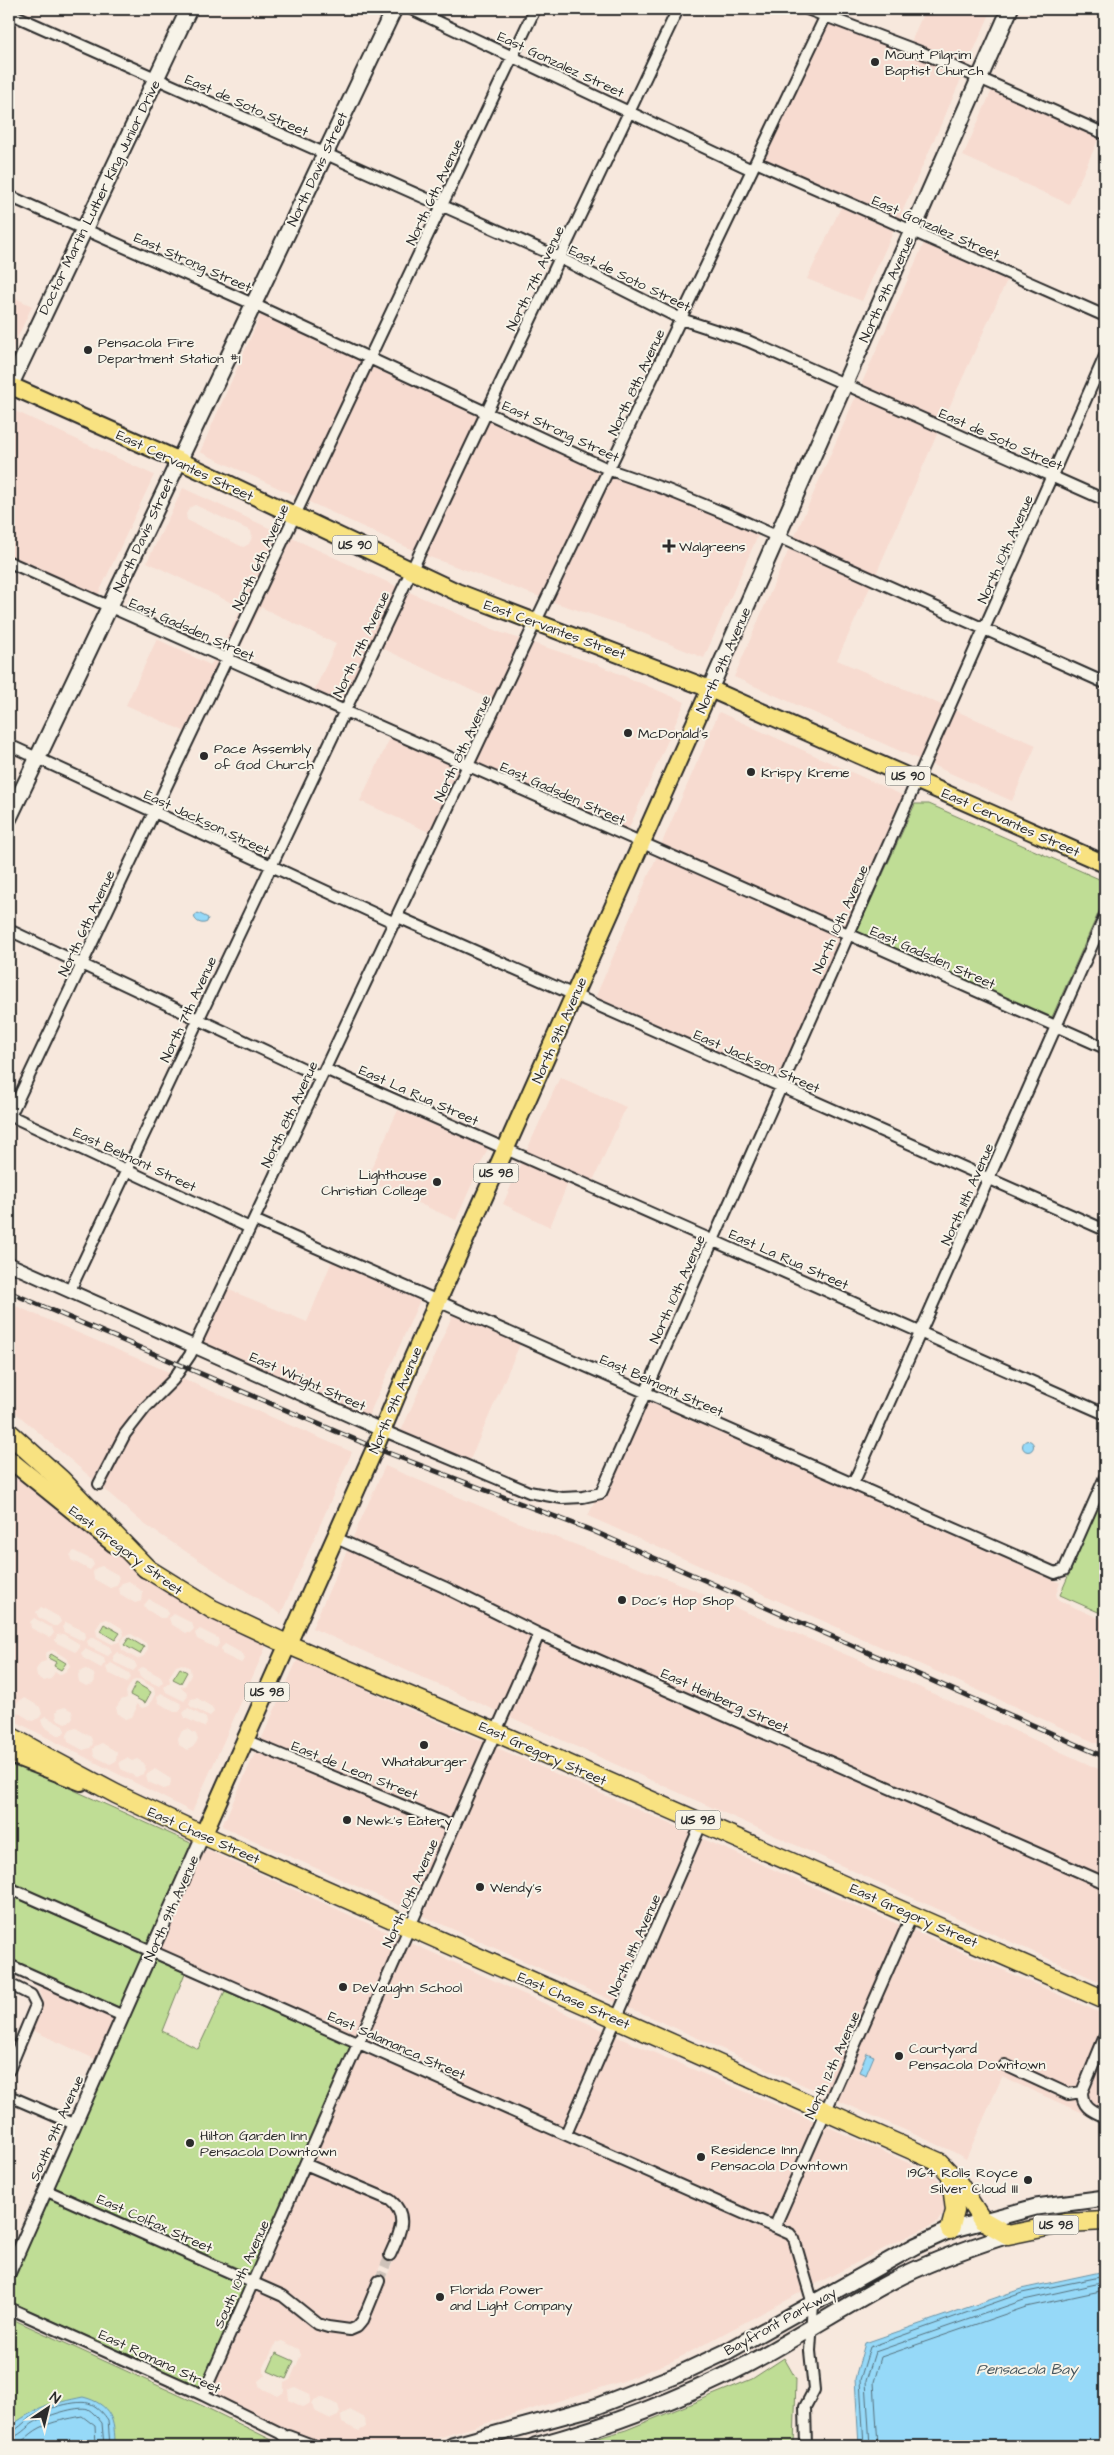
<svg xmlns="http://www.w3.org/2000/svg" width="1114" height="2455" viewBox="0 0 1114 2455" font-family="'Architects Daughter',sans-serif">
<style>
.built{fill:#f7dbd0;fill-rule:evenodd}
.green{fill:#bfdd95;stroke:#758460}
.water{fill:#96d9f8;stroke:#6b93a6}
.lines{fill:none;stroke-linecap:round;stroke-linejoin:round}
.shore{stroke:#56717d;stroke-width:1}
.minor-tunnel{stroke:#cec2b9;stroke-width:10;stroke-dasharray:10 5;stroke-linecap:butt}
.minor-casing{stroke:#2b2b2b;stroke-width:14}
.tertiary-casing{stroke:#2b2b2b;stroke-width:16}
.secondary-casing{stroke:#2b2b2b;stroke-width:19}
.primary-casing{stroke:#2b2b2b;stroke-width:20}
.trunk-casing{stroke:#2b2b2b;stroke-width:21}
.motorway-casing{stroke:#2b2b2b;stroke-width:22}
.minor{stroke:#f7f3e8;stroke-width:10}
.tertiary{stroke:#f7f3e8;stroke-width:12}
.secondary{stroke:#f7f3e8;stroke-width:15}
.primary{stroke:#f8e281;stroke-width:16}
.trunk{stroke:#f8e281;stroke-width:18}
.motorway{stroke:#f8e281;stroke-width:19}
.rail-casing{stroke:#2b2b2b;stroke-width:5}
.rail{stroke:#f7f3e8;stroke-width:3;stroke-dasharray:9;stroke-linecap:butt}
.poi-dot{fill:#2b2b2b;stroke:#f7f3e8;stroke-width:2}
.labels{text-anchor:middle;stroke-width:4;stroke-linejoin:round;paint-order:stroke}
.shield{fill:#f7f3e8;stroke:#686764;stroke-width:1}
.shield-label{font-size:12px;font-weight:bold;fill:#2b2b2b}
.poi-label{font-size:14px;fill:#2b2b2b;stroke:#f7f3e8;text-anchor:start}
.street-label{font-size:14px;fill:#2b2b2b;stroke:#f7f3e8}
.water-label{font-size:15px;font-style:italic;fill:#46565e;stroke:#f7f3e8}
</style>
<rect width="100%" height="100%" fill="#f7e8dd"/>
<filter id="ink" filterUnits="userSpaceOnUse"><feTurbulence type="fractalNoise" baseFrequency=".02" numOctaves="2"/><feDisplacementMap in="SourceGraphic" scale="10" xChannelSelector="R" yChannelSelector="G"/><feConvolveMatrix kernelMatrix="1 2 1 2 8 2 1 2 1" color-interpolation-filters="sRGB"/></filter>
<g filter="url(#ink)">
<!-- built -->
<path class="built" d="M925,9H992L967,66L911,42Z
M828,24L921,59L962,77L899,219L764,159Z
M992,90L1099,138L1069,204L963,156Z
M841,207L894,230L862,301L807,279Z
M924,243L1007,280L943,421L861,385Z
M9,295L32,306L9,356Z
M261,314L362,361L298,497L200,452Z
M372,366L479,416L415,551L307,501Z
M856,396L938,432L876,574L794,538Z
M15,411L154,475L98,595L9,556V425Z
M488,420L602,473L543,598L424,555Z
M612,477L663,494L758,535L704,658L623,625L553,602Z
M183,488L280,533L224,651L220,649L242,608L147,562ZM195,505L251,531L252,537L249,544L243,547L187,520L186,514L189,508Z
M290,537L398,587L342,703L314,691L336,644L261,607L236,656H234Z
M789,549L871,585L837,660L944,706L920,760L734,677Z
M407,591L499,632L523,640L494,701L382,648L352,708Z
M157,639L210,665L214,660L219,662L186,732L126,705Z
M533,643L596,664L685,702L628,830L476,763Z
M954,710L1036,745L1012,801L930,764Z
M719,712L904,796L846,927L661,845Z
M390,738L461,770L431,833L360,801Z
M657,856L841,938L779,1079L595,998Z
M560,1077L626,1107L593,1181L526,1152Z
M398,1110L488,1148L456,1220L366,1180Z
M521,1163L568,1183L550,1227L503,1204Z
M332,1261L420,1300L368,1417L202,1343L227,1289L307,1322Z
M9,1303L171,1373L135,1411L121,1430L95,1481L9,1407Z
M453,1314L520,1344L470,1460L401,1431Z
M181,1378L352,1452L281,1614L144,1524L103,1488L129,1437L143,1418Z
M648,1401L1060,1583L1056,1594L1058,1600L1105,1621V1747L588,1516L595,1500H604L607,1497V1493Z
M385,1466L539,1531L670,1580L868,1664L1105,1772V1984L508,1716L547,1630L537,1626L499,1712L312,1628Z
M9,1467L142,1573L268,1642L192,1812L9,1718V1704L13,1702L12,1696L9,1694ZM74,1551L92,1560L94,1565L90,1570L71,1560L70,1555ZM102,1566L118,1575L119,1581L116,1586L110,1588L94,1579L93,1572L96,1568ZM129,1581L143,1592L142,1601L135,1603L120,1594L119,1587L122,1583ZM149,1599L167,1609L168,1614L165,1618H160L146,1609L144,1605ZM41,1607L59,1617L61,1622L57,1626H53L38,1617L36,1612ZM174,1614L192,1623L194,1629L190,1633H186L171,1624L169,1618ZM34,1618L52,1628L54,1633L50,1638L31,1628L30,1622ZM107,1619L122,1628L124,1635L119,1642L112,1644L97,1636L96,1629L101,1621ZM66,1622L85,1632L86,1637L83,1641L64,1632L62,1627ZM200,1629L218,1638L219,1644L216,1648L197,1639L195,1633ZM63,1634L78,1643L80,1648L75,1652L57,1643L55,1640L57,1635ZM131,1634L146,1643L148,1649L144,1656L137,1659L122,1650L120,1643L125,1636ZM92,1637L110,1647L112,1652L108,1656L89,1647L87,1641ZM225,1644L243,1654L245,1659L241,1663L222,1654L221,1648ZM85,1649L104,1658L105,1663L101,1668L83,1658L81,1653ZM53,1650L68,1659L70,1666L65,1672L59,1675L55,1672L51,1679L44,1681L37,1677L36,1670L40,1663L46,1661L45,1655L47,1652ZM117,1652L135,1662L137,1667L133,1671L114,1662L113,1656ZM111,1663L129,1673L131,1678L127,1682L108,1673L106,1667ZM182,1664L190,1668L191,1675L185,1686L180,1687L186,1691L188,1696L184,1701L166,1692L164,1687L170,1682L169,1677L176,1666ZM143,1667L161,1677L163,1682L159,1686L140,1677L138,1671ZM86,1669L94,1674L95,1680L93,1684L86,1686L79,1682L78,1675L80,1671ZM139,1679L154,1688L155,1694L149,1706L142,1708L136,1704V1709L132,1717L125,1719L118,1714L116,1708L121,1700L127,1698L126,1692L132,1681ZM161,1693L180,1703L182,1707L179,1712H174L159,1703L157,1697ZM25,1698L40,1707L42,1714L39,1718L32,1721L17,1712L16,1705L18,1701ZM197,1698L212,1707L214,1712L210,1716L191,1707L189,1704L191,1699ZM65,1707L72,1711L73,1718L71,1721L65,1723L57,1719L56,1712L58,1709ZM188,1708L206,1718L207,1723L204,1727L185,1718L183,1713ZM45,1716L63,1726L65,1731L62,1735H57L43,1726L41,1720ZM76,1728L91,1737L93,1744L90,1748L83,1750L68,1742L67,1735L70,1730ZM188,1729L196,1734L198,1740L193,1747L187,1750L179,1745L178,1738L182,1731ZM102,1743L117,1752L116,1761L110,1764L94,1756L93,1749L95,1746ZM127,1758L132,1761L137,1759L144,1763L146,1770L143,1774L136,1777L121,1769L119,1762ZM155,1769L171,1779L170,1787L164,1789L148,1782L146,1775Z
M299,1656L372,1693L485,1742L451,1819L261,1740Z
M495,1747L691,1833L618,2003L421,1915Z
M256,1751L446,1831L412,1911L222,1826Z
M701,1838L902,1926L828,2096L628,2007Z
M203,1848L400,1938L356,2035L159,1948Z
M912,1930L1105,2015V2023L1078,2087L1070,2088L1003,2058L997,2068L1065,2099H1076L1084,2113L1100,2121L1002,2077L966,2159L950,2150L837,2100Z
M409,1942L605,2031L564,2127L366,2040Z
M41,1986L116,2019L97,2060L32,2030L43,2000L40,1993H38Z
M615,2036L816,2122L773,2219L574,2131Z
M1105,2050V2110L1092,2104L1087,2093Z
M361,2051L781,2236L789,2242L803,2291L675,2360L623,2381L412,2446H330L260,2418L210,2391L255,2289L290,2307L314,2328L327,2333L339,2336L352,2335L361,2330L368,2322L406,2231V2209L393,2194L313,2161ZM282,2341L299,2349L301,2355L290,2380L284,2383V2392L278,2396L260,2388L258,2381L265,2375L263,2369L276,2343ZM295,2387L310,2394L311,2400L309,2404L303,2407L289,2400L288,2390ZM321,2397L338,2405L340,2412L338,2416L331,2419L314,2411L312,2404L314,2400ZM350,2410L365,2418L366,2427L359,2431L342,2423L341,2416Z
M826,2126L935,2175L943,2187L945,2212L935,2224L910,2235L814,2285L798,2235L793,2229L783,2223Z
M308,2171L387,2205L395,2214L396,2229L358,2317L350,2324H341L321,2318L296,2297L260,2278Z"/>
<!-- green -->
<path class="green" d="M915,804H929L1099,879L1105,886V898L1052,1017L857,931Z
M1105,1491V1615L1060,1595Z
M104,1624L120,1633L115,1640L100,1631Z
M129,1638L144,1647L140,1654L124,1645Z
M51,1654L66,1663L61,1670L54,1666L56,1662L48,1658Z
M180,1668L187,1672L181,1683L173,1679Z
M136,1683L151,1692L145,1703L130,1695Z
M14,1763L193,1844L149,1944L9,1882V1774Z
M9,1895L144,1955L121,2008L9,1959Z
M154,1959L185,1973L162,2031L198,2049L225,1991L351,2046L251,2274L52,2186Z
M47,2197L246,2285L200,2387L9,2301V2286Z
M10,2318L203,2406L284,2446H9Z
M276,2353L294,2361L286,2379L268,2371Z
M784,2358L796,2379L794,2446H570L626,2430L752,2379Z"/>
<!-- water -->
<path class="water" d="M198,913L208,918L207,922C202,925 195,922 194,916Z
M1022.5 1446a5.5 5.5 0 1 1 11 0a5.5 5.5 0 1 1-11 0Z
M867,2053L874,2056L866,2075L859,2072Z
M1105,2271V2446H859L855,2379L865,2343L1021,2289Z
M83,2397C111,2404 115,2420 115,2446H9V2428C31,2409 54,2403 83,2397Z"/>
<g class="lines">
<!-- shore -->
<path class="shore" d="M9,2432C17,2431 24,2422 31,2417C42,2410 79,2398 91,2404C98,2407 104,2414 108,2420L110,2446
M9,2438C20,2437 26,2427 35,2422C44,2417 78,2405 88,2409C93,2412 98,2418 102,2423L104,2446
M9,2446C22,2445 28,2434 40,2428C53,2421 68,2419 82,2416L95,2426L96,2446
M864,2446L860,2380L870,2347L1022,2293L1105,2276
M870,2446L866,2381L875,2352L1024,2300L1105,2282
M878,2446L874,2382L881,2357L1026,2307L1105,2290"/>
<!-- minor-tunnel -->
<path class="minor-tunnel" d="M379,2281L390,2255"/>
<defs>
<path id="minor" d="M411,9L752,170
M807,9L923,53L1105,134
M9,13L560,258L681,319L748,341L1105,500
M756,162L1105,316
M9,196L253,304L610,470L665,489L736,518L1105,683
M9,562L1105,1048
M9,745L395,923
M398,917L1105,1230
M9,930L321,1077
M325,1069L1105,1414
M9,1115L250,1228
M9,1118L535,9
M254,1220L1055,1573L1064,1570L1105,1477
M70,1290L678,9
M382,1430L529,1492L562,1498L583,1497L601,1493L1105,356
M99,1484L125,1434L146,1407L173,1380L190,1355L536,621L829,9
M853,1484L1105,916
M336,1538L444,1587L539,1634L1105,1883
M245,1740L454,1827
M9,1888L790,2234L794,2239L813,2304L810,2351L814,2390L805,2407L806,2446
M9,1965L123,2016
M9,1984L31,1995L36,2005L9,2070
M1105,2036L1082,2092C1082,2108 1093,2111 1105,2117
M1005,2065L1068,2094L1082,2092
M9,2096L74,2124
M566,2134L702,1822
M305,2164L390,2200C410,2216 399,2235 390,2255
M45,2190L283,2296L318,2324L328,2327L350,2330L357,2327L363,2320L379,2281
M775,2226L912,1915
M9,2308L203,2395L280,2433L295,2446
M203,2395L539,1634
M288,2436L315,2446"/>
<path id="tertiary" d="M9,1264L382,1430
M9,2273L203,1835"/>
<path id="secondary" d="M9,388L189,9
M710,689L1010,9
M9,818L394,9
M452,2446L595,2407L677,2375L728,2351L915,2246L950,2230L1036,2207L1105,2198
M535,2446C608,2426 677,2401 744,2366C794,2340 841,2308 892,2281C928,2262 968,2248 1008,2235"/>
<path id="primary" d="M9,385L178,460L457,592L710,689L1105,864
M9,1459L114,1544
M9,1754L81,1782
M203,1835L375,1448L413,1357L710,689"/>
<path id="trunk" d="M146,1568L212,1609L289,1645L495,1732L1105,2000
M41,1754L116,1794L203,1835L939,2162L957,2181L982,2220L1008,2235L1066,2223L1105,2221
M950,2230L955,2211L951,2176"/>
<path id="motorway" d="M9,1433L61,1480L146,1568
M9,1736L41,1754"/>
</defs>
<!-- minor casing -->
<use href="#minor" class="minor-casing"/>
<!-- tertiary casing -->
<use href="#tertiary" class="tertiary-casing"/>
<!-- secondary casing -->
<use href="#secondary" class="secondary-casing"/>
<!-- primary casing -->
<use href="#primary" class="primary-casing"/>
<!-- trunk casing -->
<use href="#trunk" class="trunk-casing"/>
<!-- motorway casing -->
<use href="#motorway" class="motorway-casing"/>
<!-- minor -->
<use href="#minor" class="minor"/>
<!-- tertiary -->
<use href="#tertiary" class="tertiary"/>
<!-- secondary -->
<use href="#secondary" class="secondary"/>
<!-- primary -->
<use href="#primary" class="primary"/>
<!-- trunk -->
<use href="#trunk" class="trunk"/>
<!-- motorway -->
<use href="#motorway" class="motorway"/>
<defs>
<path id="rail" d="M9,1292L375,1448L593,1531L1105,1757"/>
</defs>
<!-- rail casing -->
<use href="#rail" class="rail-casing"/>
<!-- rail -->
<use href="#rail" class="rail"/>
</g>
</g>
<!-- markers -->
<g class="poi-dot">
<circle cx="875" cy="62" r="5"/>
<circle cx="88" cy="350" r="5"/>
<path d="M666.5 538.5h5v5h5v5h-5v5h-5v-5h-5v-5h5z"/>
<circle cx="628" cy="733" r="5"/>
<circle cx="204" cy="756" r="5"/>
<circle cx="751" cy="772" r="5"/>
<circle cx="437" cy="1182" r="5"/>
<circle cx="622" cy="1600" r="5"/>
<circle cx="424" cy="1745" r="5"/>
<circle cx="347" cy="1820" r="5"/>
<circle cx="480" cy="1887" r="5"/>
<circle cx="343" cy="1987" r="5"/>
<circle cx="899" cy="2056" r="5"/>
<circle cx="190" cy="2143" r="5"/>
<circle cx="701" cy="2157" r="5"/>
<circle cx="1028" cy="2180" r="5"/>
<circle cx="440" cy="2297" r="5"/>
</g>
<g class="labels">
<!-- shield labels -->
<g class="shield">
<rect x="332.5" y="535.5" width="45" height="19" rx="4"/>
<rect x="885.5" y="766.5" width="45" height="19" rx="4"/>
<rect x="473.5" y="1163.5" width="45" height="19" rx="4"/>
<rect x="244.5" y="1682.5" width="45" height="19" rx="4"/>
<rect x="675.5" y="1810.5" width="45" height="19" rx="4"/>
<rect x="1033.5" y="2215.5" width="45" height="19" rx="4"/>
</g>
<g class="shield-label">
<text x="355" y="549">US 90</text>
<text x="908" y="780">US 90</text>
<text x="496" y="1177">US 98</text>
<text x="267" y="1696">US 98</text>
<text x="698" y="1824">US 98</text>
<text x="1056" y="2229">US 98</text>
</g>
<!-- poi labels -->
<g class="poi-label">
<text x="885" y="59">Mount Pilgrim<tspan x="885" dy="16">Baptist Church</tspan></text>
<text x="98" y="347">Pensacola Fire<tspan x="98" dy="16">Department Station #1</tspan></text>
<text x="679" y="551">Walgreens</text>
<text x="638" y="738">McDonald's</text>
<text x="214" y="753">Pace Assembly<tspan x="214" dy="16">of God Church</tspan></text>
<text x="761" y="777">Krispy Kreme</text>
<text x="427" y="1179" text-anchor="end">Lighthouse<tspan x="427" dy="16">Christian College</tspan></text>
<text x="632" y="1605">Doc's Hop Shop</text>
<text x="424" y="1766" text-anchor="middle">Whataburger</text>
<text x="357" y="1825">Newk's Eatery</text>
<text x="490" y="1892">Wendy's</text>
<text x="353" y="1992">DeVaughn School</text>
<text x="909" y="2053">Courtyard<tspan x="909" dy="16">Pensacola Downtown</tspan></text>
<text x="200" y="2140">Hilton Garden Inn<tspan x="200" dy="16">Pensacola Downtown</tspan></text>
<text x="711" y="2154">Residence Inn<tspan x="711" dy="16">Pensacola Downtown</tspan></text>
<text x="1018" y="2177" text-anchor="end">1964 Rolls Royce<tspan x="1018" dy="16">Silver Cloud III</tspan></text>
<text x="450" y="2294">Florida Power<tspan x="450" dy="16">and Light Company</tspan></text>
</g>
<!-- street labels -->
<g class="street-label">
<text transform="translate(561 64) rotate(25)" y="5">East Gonzalez Street</text>
<text transform="translate(247 105) rotate(24)" y="5">East de Soto Street</text>
<text transform="translate(317 169) rotate(-65)" y="5">North Davis Street</text>
<text transform="translate(434 192) rotate(-65)" y="5">North 6th Avenue</text>
<text transform="translate(99 197) rotate(-64)" y="5">Doctor Martin Luther King Junior Drive</text>
<text transform="translate(936 227) rotate(24)" y="5">East Gonzalez Street</text>
<text transform="translate(193 262) rotate(24)" y="5">East Strong Street</text>
<text transform="translate(535 278) rotate(-64)" y="5">North 7th Avenue</text>
<text transform="translate(630 278) rotate(26)" y="5">East de Soto Street</text>
<text transform="translate(886 289) rotate(-66)" y="5">North 9th Avenue</text>
<text transform="translate(636 382) rotate(-65)" y="5">North 8th Avenue</text>
<text transform="translate(561 431) rotate(25)" y="5">East Strong Street</text>
<text transform="translate(1001 439) rotate(24)" y="5">East de Soto Street</text>
<text transform="translate(185 465) rotate(25)" y="5">East Cervantes Street</text>
<text transform="translate(143 535) rotate(-65)" y="5">North Davis Street</text>
<text transform="translate(1005 549) rotate(-66)" y="5">North 10th Avenue</text>
<text transform="translate(260 557) rotate(-65)" y="5">North 6th Avenue</text>
<text transform="translate(192 629) rotate(24)" y="5">East Gadsden Street</text>
<text transform="translate(555 629) rotate(20)" y="5">East Cervantes Street</text>
<text transform="translate(361 644) rotate(-65)" y="5">North 7th Avenue</text>
<text transform="translate(723 660) rotate(-66)" y="5">North 9th Avenue</text>
<text transform="translate(462 748) rotate(-65)" y="5">North 8th Avenue</text>
<text transform="translate(563 793) rotate(24)" y="5">East Gadsden Street</text>
<text transform="translate(207 822) rotate(25)" y="5">East Jackson Street</text>
<text transform="translate(1011 822) rotate(24)" y="5">East Cervantes Street</text>
<text transform="translate(840 919) rotate(-66)" y="5">North 10th Avenue</text>
<text transform="translate(86 923) rotate(-65)" y="5">North 6th Avenue</text>
<text transform="translate(933 957) rotate(24)" y="5">East Gadsden Street</text>
<text transform="translate(188 1009) rotate(-65)" y="5">North 7th Avenue</text>
<text transform="translate(559 1030) rotate(-66)" y="5">North 9th Avenue</text>
<text transform="translate(757 1061) rotate(24)" y="5">East Jackson Street</text>
<text transform="translate(419 1095) rotate(24)" y="5">East La Rua Street</text>
<text transform="translate(289 1114) rotate(-65)" y="5">North 8th Avenue</text>
<text transform="translate(135 1159) rotate(25)" y="5">East Belmont Street</text>
<text transform="translate(967 1194) rotate(-66)" y="5">North 11th Avenue</text>
<text transform="translate(789 1259) rotate(24)" y="5">East La Rua Street</text>
<text transform="translate(677 1289) rotate(-66)" y="5">North 10th Avenue</text>
<text transform="translate(308 1381) rotate(24)" y="5">East Wright Street</text>
<text transform="translate(662 1385) rotate(24)" y="5">East Belmont Street</text>
<text transform="translate(395 1400) rotate(-67)" y="5">North 9th Avenue</text>
<text transform="translate(126 1550) rotate(37)" y="5">East Gregory Street</text>
<text transform="translate(725 1700) rotate(24)" y="5">East Heinberg Street</text>
<text transform="translate(543 1753) rotate(24)" y="5">East Gregory Street</text>
<text transform="translate(355 1770) rotate(22)" y="5">East de Leon Street</text>
<text transform="translate(204 1835) rotate(24)" y="5">East Chase Street</text>
<text transform="translate(410 1893) rotate(-66)" y="5">North 10th Avenue</text>
<text transform="translate(171 1908) rotate(-66)" y="5">North 9th Avenue</text>
<text transform="translate(914 1915) rotate(24)" y="5">East Gregory Street</text>
<text transform="translate(634 1945) rotate(-66)" y="5">North 11th Avenue</text>
<text transform="translate(574 2000) rotate(24)" y="5">East Chase Street</text>
<text transform="translate(397 2045) rotate(24)" y="5">East Salamanca Street</text>
<text transform="translate(832 2065) rotate(-66)" y="5">North 12th Avenue</text>
<text transform="translate(56 2128) rotate(-66)" y="5">South 9th Avenue</text>
<text transform="translate(155 2223) rotate(24)" y="5">East Colfax Street</text>
<text transform="translate(241 2274) rotate(-66)" y="5">South 10th Avenue</text>
<text transform="translate(780 2321) rotate(-29)" y="5">Bayfront Parkway</text>
<text transform="translate(160 2361) rotate(25)" y="5">East Romana Street</text>
</g>
<!-- water labels -->
<g class="water-label">
<text x="1027" y="2374">Pensacola Bay</text>
</g>
</g>
<!-- margin -->
<rect width="1114" height="2455" fill="none" stroke="#f7f3e8" stroke-width="30"/>
<rect x="15" y="15" width="1084" height="2425" fill="none" stroke="#2b2b2b" stroke-width="2" filter="url(#ink)"/>
<!-- north arrow -->
<g transform="translate(48 2408) rotate(35)" stroke="#f7f3e8" stroke-width="4" paint-order="stroke">
<path d="M0-4L9 19L0 12L-9 19Z" fill="#2b2b2b"/>
<text y="-8" font-size="14" font-weight="bold" text-anchor="middle" fill="#2b2b2b">N</text>
</g>
</svg>
